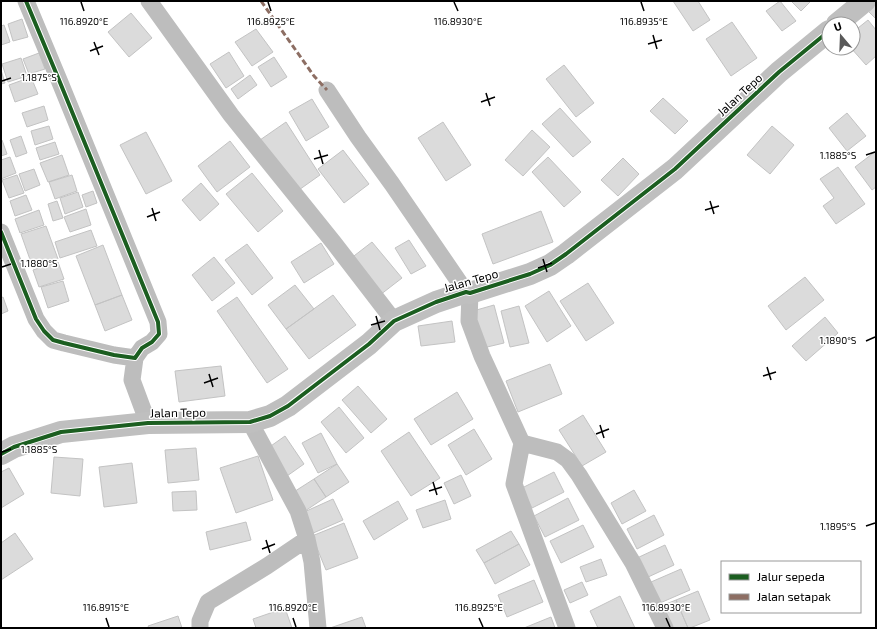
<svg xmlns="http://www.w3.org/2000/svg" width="877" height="629" viewBox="0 0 877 629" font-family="'Exo 2',sans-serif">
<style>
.building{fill:#dbdbdb;stroke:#c3c3c3}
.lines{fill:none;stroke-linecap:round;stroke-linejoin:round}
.street{stroke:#bdbdbd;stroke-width:17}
.secondary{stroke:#bfbfbf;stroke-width:22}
.quiet{stroke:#8d6e63;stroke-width:3;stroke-dasharray:6 3;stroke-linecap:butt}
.cycleway-casing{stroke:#fff;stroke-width:6}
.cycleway{stroke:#1b5e20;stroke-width:4}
.ticks{fill:none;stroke:#000;stroke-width:1.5}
.labels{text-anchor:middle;stroke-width:3;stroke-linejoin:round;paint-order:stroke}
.street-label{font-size:12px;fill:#000;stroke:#fff}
.ticks-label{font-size:10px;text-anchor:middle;fill:#000;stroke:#fff;stroke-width:3;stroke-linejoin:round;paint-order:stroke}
</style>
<rect width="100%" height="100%" fill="#fff"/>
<!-- building -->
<path class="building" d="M673,1H698L710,20L693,31Z
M780,1L796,21L782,31L766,11Z
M791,1H811L801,11Z
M876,4V19L868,11Z
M131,13L152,38L129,57L108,32Z
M22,19L28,37L13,41L8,24Z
M868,20L876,30V56L866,65L851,48H853V32Z
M732,22L757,58L731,76L706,39Z
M4,25L10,42L1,45V26Z
M256,29L273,52L252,66L235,42Z
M229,52L244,76L226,88L210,64Z
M39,53L45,69L29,74L23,59Z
M274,57L287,77L271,87L258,67Z
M21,58L27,76L8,82L2,64Z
M564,65L594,103L576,117L546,79Z
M1,70L5,83L1,84Z
M250,75L257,85L238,99L231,89Z
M31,77L38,94L15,102L9,85Z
M663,98L688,121L675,134L650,111Z
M312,99L329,127L306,141L289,112Z
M44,106L48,120L27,127L22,113Z
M560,108L591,142L573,157L542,124Z
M847,113L866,136L847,151L829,128Z
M286,122L320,175L296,192L260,140Z
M443,122L471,165L446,181L418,138Z
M49,126L53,139L35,145L31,131Z
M772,126L794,145L770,174L747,155Z
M532,130L550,147L523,176L505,160Z
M146,132L172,181L146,194L120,145Z
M21,136L27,153L16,157L10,140Z
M1,140H2L7,154L1,156Z
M230,141L250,167L217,192L198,166Z
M55,142L59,154L40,160L36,148Z
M343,150L369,184L344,203L318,169Z
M876,151V187L872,190L855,167Z
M62,155L69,175L48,182L40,163Z
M10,157L16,173L1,179V160Z
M548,157L581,192L564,207L532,172Z
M623,158L639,174L618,196L601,180Z
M838,167L865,204L836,224L823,206L834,198L820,179Z
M34,169L40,185L25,191L19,174Z
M252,173L283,211L258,232L226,194Z
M17,175L24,193L9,198L2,180Z
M72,175L77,191L55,199L49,182Z
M201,183L219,204L200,221L182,200Z
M93,191L97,203L86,207L82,195Z
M78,192L83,207L65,214L60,198Z
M26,195L32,210L15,216L10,201Z
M57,201L63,218L53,221L48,204Z
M86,209L91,225L70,232L64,217Z
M39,210L44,225L20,233L15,219Z
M541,211L553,242L493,264L482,234Z
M46,226L58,259L33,268L21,234Z
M91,230L97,246L60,258L55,242Z
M409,240L426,266L411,274L395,248Z
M372,242L402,278L380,295L350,259Z
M321,243L334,264L304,283L291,262Z
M247,244L273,278L252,295L225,260Z
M103,245L122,295L95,305L76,256Z
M214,257L235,283L212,301L192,275Z
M58,262L64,279L39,287L33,270Z
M805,277L824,300L786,330L768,306Z
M63,281L69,301L48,308L41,287Z
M588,283L614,323L586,341L560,301Z
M295,285L314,309L286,329L268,305Z
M549,291L571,326L547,342L525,306Z
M122,295L132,320L105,331L95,305Z
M333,295L356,325L309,359L286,329Z
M3,297L8,311L1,314V298Z
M237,297L288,369L267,383L217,311Z
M494,305L504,343L483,348L473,311Z
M519,306L529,343L510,347L501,311Z
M825,317L838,333L806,361L792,346Z
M452,321L455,342L421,346L418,326Z
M550,364L562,394L518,412L506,381Z
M221,366L225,396L179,402L175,371Z
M358,386L387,419L371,433L342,400Z
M457,392L473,419L431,445L414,419Z
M339,407L364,438L346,453L321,422Z
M583,415L606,452L582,466L559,430Z
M474,429L492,459L466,475L448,445Z
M409,432L440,478L411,496L381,451Z
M321,433L337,464L318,473L302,443Z
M285,436L304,464L287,476L268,448Z
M196,448L199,480L168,483L165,450Z
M258,456L273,500L236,513L220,468Z
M54,457L83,459L80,496L51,493Z
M132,463L137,503L104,507L99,467Z
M337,464L349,482L326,497L314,479Z
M9,468L24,494L1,508V472Z
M554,472L564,492L532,508L522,488Z
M461,475L471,496L454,504L444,483Z
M314,479L326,497L302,513L289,495Z
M634,490L646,511L622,524L611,503Z
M196,491L197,510L173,511L172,492Z
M568,498L579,520L545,537L534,516Z
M333,499L343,520L311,534L302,513Z
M445,500L451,519L423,528L416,510Z
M398,501L408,519L374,540L363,521Z
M654,515L664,535L637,549L627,529Z
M246,522L251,540L210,550L206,532Z
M344,523L358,558L326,570L312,536Z
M583,525L594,547L561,563L550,541Z
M511,531L519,544L484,563L476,550Z
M15,533L33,559L1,580V543Z
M519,544L530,565L495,584L484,563Z
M665,545L674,565L646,578L637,558Z
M601,559L607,575L586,582L580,567Z
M681,569L690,590L660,603L651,582Z
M534,580L543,602L507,617L498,595Z
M582,582L588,595L570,603L564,590Z
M698,591L710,620L690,628H688L676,600Z
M620,596L635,628H598L590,611Z
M676,600L688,628H670L661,606Z
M285,608L292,628H256L253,619Z
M178,616L182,628H149L148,626Z
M362,617L366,628H330Z
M551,617L555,628H524Z"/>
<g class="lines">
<!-- street -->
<path class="street" d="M149,1L231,115L334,243L394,321
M327,90L358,137L392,184L466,292
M1,232L36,319L44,331L53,340L64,343L114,355L135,358L142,348L152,342L159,334L158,322L59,80L26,1
M470,293L469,321L482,356L522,443L514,484L567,628
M135,358L132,380L148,423
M250,422L298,511L307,539L312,562L318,628
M522,443L557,452L568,460L579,475L633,563L665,628
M200,628V621L208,602L267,566L307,539"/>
<!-- secondary -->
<path class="secondary" d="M837,24L865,1
M1,454L14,447L61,432L148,423L250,422L270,416L288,406L369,344L394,321L436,302L466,292L470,293L530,274L550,265L566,254L675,169L779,72L829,31"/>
<!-- quiet -->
<path class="quiet" d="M261,1L314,76L327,90"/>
<defs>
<path id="cycleway" d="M1,232L36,319L44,331L53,340L64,343L114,355L135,358L142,348L152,342L159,334L158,322L59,80L26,1
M1,454L14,447L61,432L148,423L250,422L270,416L288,406L369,344L394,321L436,302L466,292L470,293L530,274L550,265L566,254L675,169L779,72L829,31"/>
</defs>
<!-- cycleway casing -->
<use href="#cycleway" class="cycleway-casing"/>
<!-- cycleway -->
<use href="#cycleway" class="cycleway"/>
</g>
<!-- ticks -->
<path class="ticks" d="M81,2L84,11M268,2L271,11M454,2L458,11M641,2L644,11M653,35L657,49M94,42L99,55M648,44L662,40M90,51L103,46M2,81L11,78M486,93L490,106M481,102L495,97M319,150L323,164M866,155L875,152M314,159L328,155M710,201L714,214M152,208L156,221M705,210L719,206M147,217L160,212M543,259L547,272M2,267L11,264M538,268L552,263M376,316L380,330M371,325L385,321M866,341L875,337M767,367L771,380M209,374L213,387M763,376L776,372M204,383L218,378M600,425L604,438M596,434L609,429M2,452L11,449M433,482L437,495M429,491L442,487M866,526L875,523M266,540L270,553M262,549L275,544M106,618L109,627M293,618L296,627M479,618L483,627M666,618L670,627"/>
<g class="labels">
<!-- street labels -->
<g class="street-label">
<text transform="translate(740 95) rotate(-43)" y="4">Jalan Tepo</text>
<text transform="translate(471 281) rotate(-16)" y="4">Jalan Tepo</text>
<text transform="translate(178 413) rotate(-1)" y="4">Jalan Tepo</text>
</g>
</g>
<g class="ticks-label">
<text x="84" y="25">116.8920°E</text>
<text x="271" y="25">116.8925°E</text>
<text x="458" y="25">116.8930°E</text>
<text x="644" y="25">116.8935°E</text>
<text x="39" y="81">1.1875°S</text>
<text x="838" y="159">1.1885°S</text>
<text x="39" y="267">1.1880°S</text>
<text x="838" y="344">1.1890°S</text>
<text x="39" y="453">1.1885°S</text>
<text x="838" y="530">1.1895°S</text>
<text x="106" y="611">116.8915°E</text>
<text x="293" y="611">116.8920°E</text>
<text x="479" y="611">116.8925°E</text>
<text x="666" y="611">116.8930°E</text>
</g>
<!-- border -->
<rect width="877" height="629" fill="none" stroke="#000000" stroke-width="4"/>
<!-- legend -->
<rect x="721" y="561" width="140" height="52" fill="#ffffff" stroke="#999999"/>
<rect x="729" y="574" width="20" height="6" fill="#1b5e20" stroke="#999999"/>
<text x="757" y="581" font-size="12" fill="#000000">Jalur sepeda</text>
<rect x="729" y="594" width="20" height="6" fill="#8d6e63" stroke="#999999"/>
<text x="757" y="601" font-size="12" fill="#000000">Jalan setapak</text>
<!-- north arrow -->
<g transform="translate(841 36) rotate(341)"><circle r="19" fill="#ffffff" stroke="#999999"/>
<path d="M0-3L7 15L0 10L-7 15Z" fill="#595959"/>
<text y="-6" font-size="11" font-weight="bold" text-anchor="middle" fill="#000000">U</text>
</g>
</svg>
